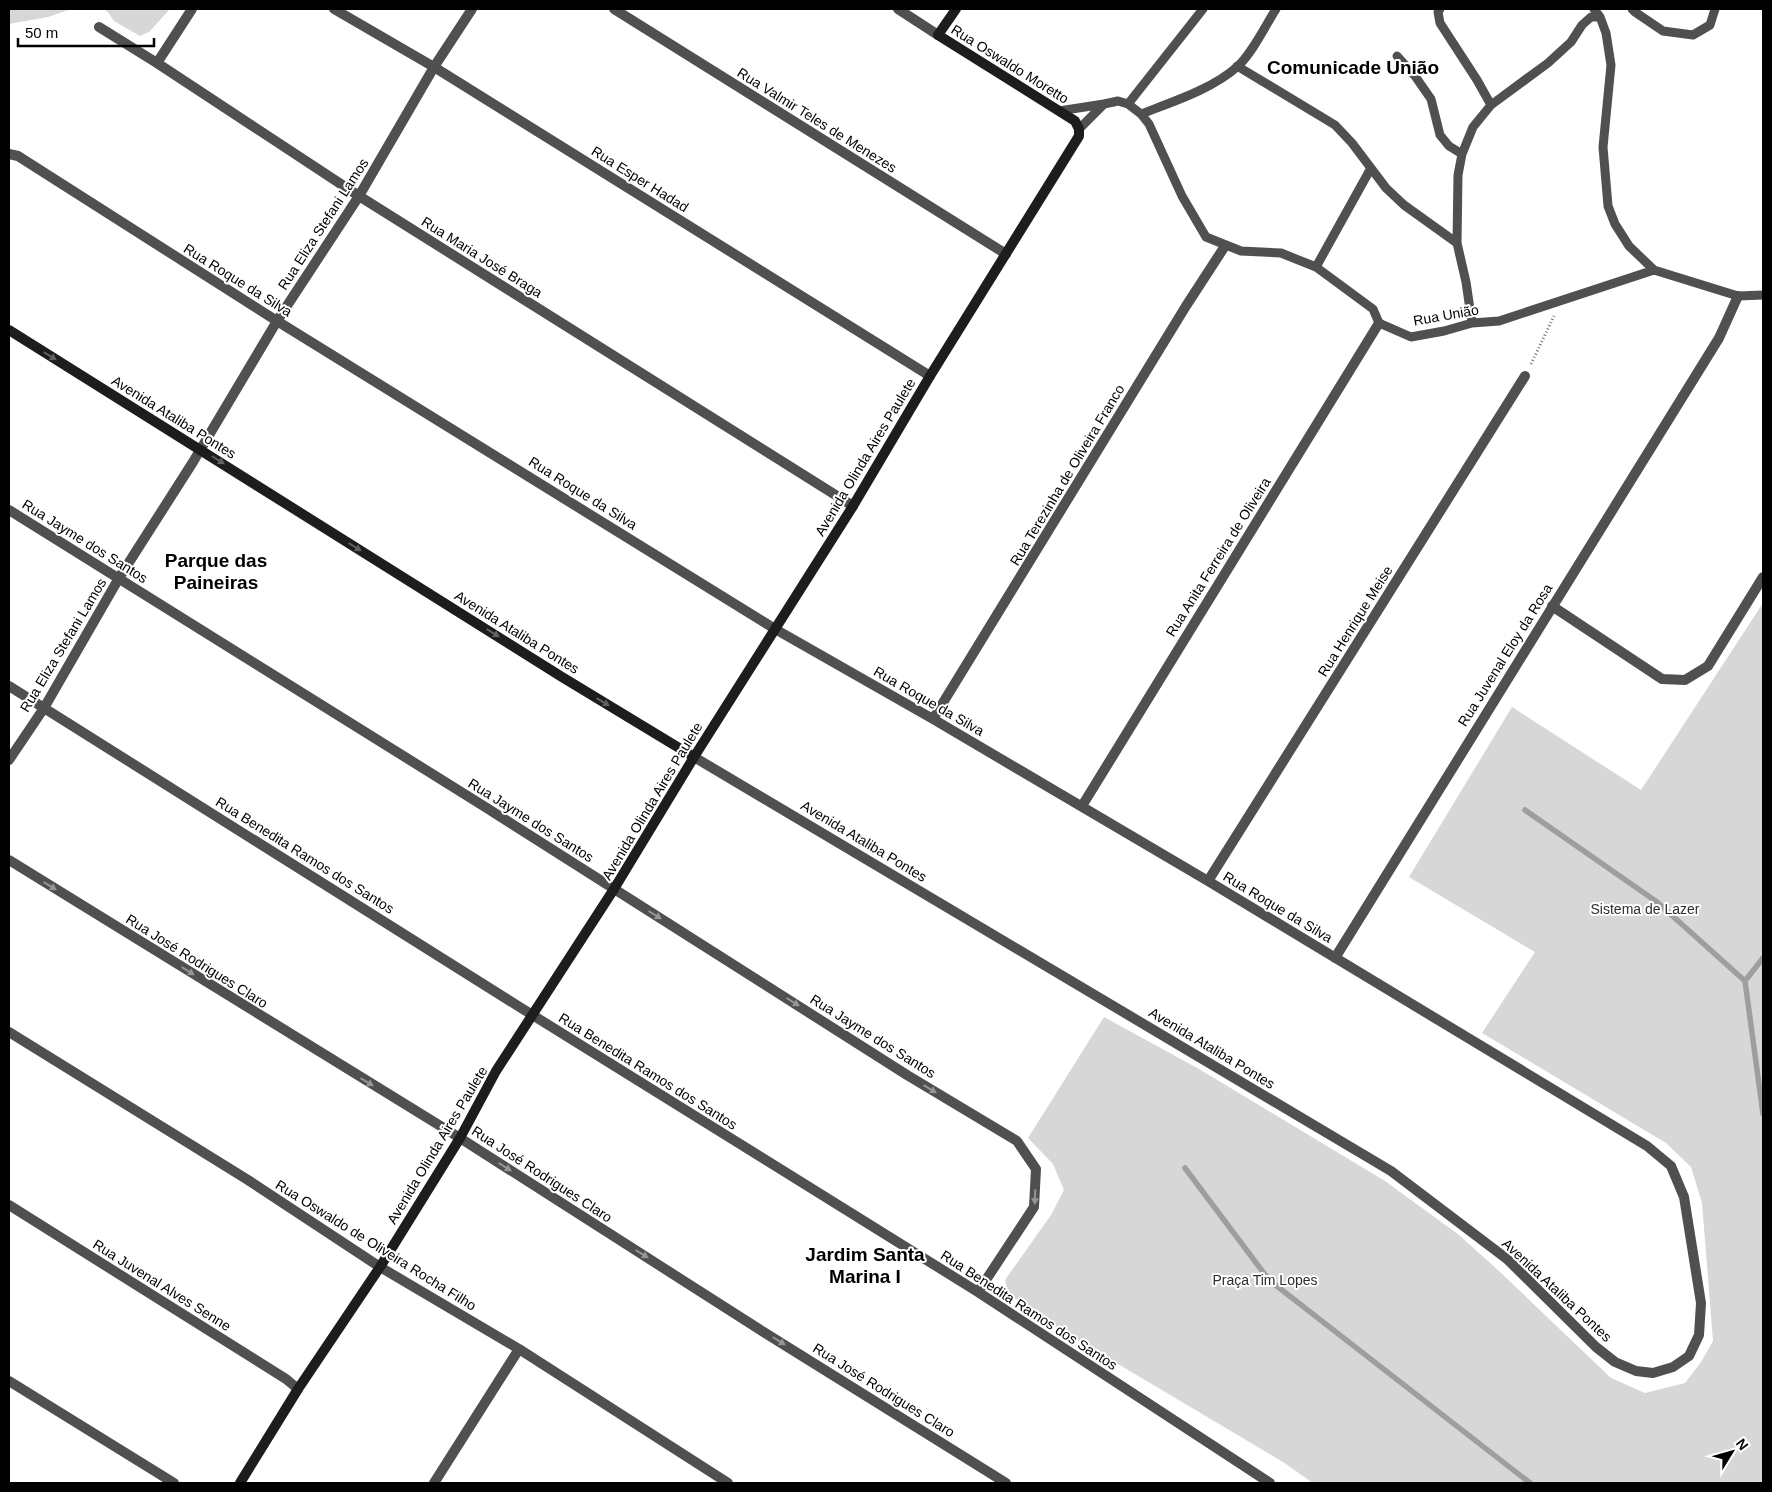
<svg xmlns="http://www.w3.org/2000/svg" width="1772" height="1492" viewBox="0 0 1772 1492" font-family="Arial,sans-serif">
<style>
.green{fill:#d7d7d7}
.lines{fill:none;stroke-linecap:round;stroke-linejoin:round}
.stream{stroke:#9e9e9e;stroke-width:5.5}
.path{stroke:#727272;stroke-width:3;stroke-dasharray:1 2.5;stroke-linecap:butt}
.lane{stroke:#505050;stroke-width:9}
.street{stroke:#505050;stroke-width:10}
.secondary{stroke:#1d1d1d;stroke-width:10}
.oneway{fill:#616161}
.oneway2{fill:#969696}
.labels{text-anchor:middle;stroke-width:4;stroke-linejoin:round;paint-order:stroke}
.street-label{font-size:14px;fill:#000;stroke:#fff}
.park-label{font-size:14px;fill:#2e2e2e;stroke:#fff}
.district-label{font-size:19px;font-weight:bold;fill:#000;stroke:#fff}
</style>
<rect width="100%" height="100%" fill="#fff"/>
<!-- green -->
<path class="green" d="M9,9H71L48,17L9,24Z
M103,9H170L149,32L140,36L114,21L107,11Z
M1763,603V1483H1313L1283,1462L1039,1317L1008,1293L1005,1280L1051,1215L1064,1190L1053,1164L1028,1138L1104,1017L1199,1069L1385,1181L1459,1235L1499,1271L1611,1378L1645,1393L1685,1383L1701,1362L1713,1341L1702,1203L1691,1167L1666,1143L1482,1033L1535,952L1409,877L1512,707L1641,790Z"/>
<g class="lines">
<!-- stream -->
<path class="stream" d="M1525,810L1657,902L1745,981L1763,1114
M1745,981L1763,958
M1185,1168L1269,1280L1530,1483"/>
<!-- path -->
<path class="path" d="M1531,364L1554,316"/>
<!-- lane -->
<path class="lane" d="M1440,9L1438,12L1440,23L1477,80L1491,105
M1594,9L1600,17L1606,33L1611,65L1603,147L1608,206L1615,224L1629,246L1654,270L1738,296L1763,295
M1632,9L1635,12L1663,31L1693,35L1710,25L1715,9
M1397,56L1415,76L1431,99L1440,135L1449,146L1462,154
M1237,66L1335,125L1352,143L1386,188L1404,205L1457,243
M1128,104L1203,9
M1059,111L1104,104
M1141,114C1172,102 1213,89 1238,66C1253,52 1265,26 1276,9
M1079,129L1104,104L1118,101L1128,104L1141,114L1149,124L1182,196L1206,237L1241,251L1281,253L1316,267L1373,309L1379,323L1411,337L1444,331L1472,323L1499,321L1654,270
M1316,267L1371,168
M1472,323L1466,282L1457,243L1458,175L1462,154L1473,127L1491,105L1548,63L1571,42L1582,25L1591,17H1600"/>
<!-- street -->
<path class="street" d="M334,9L434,67L930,376
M614,9L1006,254
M898,9L938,35
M99,27L157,63L359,196L853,506
M157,63L192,9
M9,154L18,156L277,321L775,629L933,719L1208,881L1647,1146L1671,1166L1684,1197L1701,1303L1699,1335L1689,1356L1673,1367L1653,1373L1636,1371L1615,1362L1596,1347L1507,1259L1391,1171L694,757
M9,510L482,805L907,1075L1017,1141L1036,1169L1034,1207L978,1292
M1552,606L1662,679L1685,680L1708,666L1763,577
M9,686L518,1006L978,1292L1270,1483
M933,719L1186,306L1225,246
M9,760L44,708L119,578L193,462L277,321L359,196L434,67L472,9
M1082,806L1379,323
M9,860L460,1138L762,1331L1006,1483
M1208,881L1525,376
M1335,958L1719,338L1738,296
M9,1032L248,1180L380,1267L519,1349L728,1483
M9,1205L286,1379L298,1389
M9,1381L174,1483
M434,1483L519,1349"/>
<!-- secondary -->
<path class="secondary" d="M9,330L562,677L694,757
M240,1483L298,1389L380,1267L460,1138L496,1071L614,889L694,757L853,506L930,376L1079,136V129L1075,121L938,35L956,9"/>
</g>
<!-- one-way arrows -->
<defs><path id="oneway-solid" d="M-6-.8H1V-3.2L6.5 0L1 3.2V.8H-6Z" transform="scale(1.25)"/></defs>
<g class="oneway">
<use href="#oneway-solid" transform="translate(50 356) rotate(32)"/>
<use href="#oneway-solid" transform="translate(218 460) rotate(32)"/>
<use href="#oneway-solid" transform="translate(355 547) rotate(32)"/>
<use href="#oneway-solid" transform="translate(493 633) rotate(32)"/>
<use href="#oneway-solid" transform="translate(603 702) rotate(31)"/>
</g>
<g class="oneway2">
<use href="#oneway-solid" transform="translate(50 886) rotate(32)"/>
<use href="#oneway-solid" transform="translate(655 915) rotate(32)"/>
<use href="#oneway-solid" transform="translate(188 971) rotate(32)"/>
<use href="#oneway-solid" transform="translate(793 1002) rotate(32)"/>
<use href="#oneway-solid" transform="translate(367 1082) rotate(31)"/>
<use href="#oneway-solid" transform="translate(930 1089) rotate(31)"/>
<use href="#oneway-solid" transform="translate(505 1167) rotate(32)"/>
<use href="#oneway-solid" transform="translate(1035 1197) rotate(92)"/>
<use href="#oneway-solid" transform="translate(642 1254) rotate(32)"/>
<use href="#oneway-solid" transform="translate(779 1341) rotate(32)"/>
</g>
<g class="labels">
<!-- street labels -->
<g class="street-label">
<text transform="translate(1010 64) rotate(32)" y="5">Rua Oswaldo Moretto</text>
<text transform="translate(817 120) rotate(32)" y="5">Rua Valmir Teles de Menezes</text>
<text transform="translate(640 179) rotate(32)" y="5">Rua Esper Hadad</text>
<text transform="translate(323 224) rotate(-57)" y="5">Rua Eliza Stefani Lamos</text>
<text transform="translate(482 257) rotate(32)" y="5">Rua Maria José Braga</text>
<text transform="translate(238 280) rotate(32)" y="5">Rua Roque da Silva</text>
<text transform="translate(1446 315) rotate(-10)" y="5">Rua União</text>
<text transform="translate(174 417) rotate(32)" y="5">Avenida Ataliba Pontes</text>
<text transform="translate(865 457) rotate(-59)" y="5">Avenida Olinda Aires Paulete</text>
<text transform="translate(1067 475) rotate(-59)" y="5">Rua Terezinha de Oliveira Franco</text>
<text transform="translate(583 493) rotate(32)" y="5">Rua Roque da Silva</text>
<text transform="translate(85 541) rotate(32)" y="5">Rua Jayme dos Santos</text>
<text transform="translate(1218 557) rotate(-58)" y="5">Rua Anita Ferreira de Oliveira</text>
<text transform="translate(1355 621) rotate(-58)" y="5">Rua Henrique Meise</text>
<text transform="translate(517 632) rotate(32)" y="5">Avenida Ataliba Pontes</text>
<text transform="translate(63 645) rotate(-59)" y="5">Rua Eliza Stefani Lamos</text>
<text transform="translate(1505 655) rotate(-58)" y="5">Rua Juvenal Eloy da Rosa</text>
<text transform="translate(929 701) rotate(30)" y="5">Rua Roque da Silva</text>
<text transform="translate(652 801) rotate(-59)" y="5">Avenida Olinda Aires Paulete</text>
<text transform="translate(531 820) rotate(32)" y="5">Rua Jayme dos Santos</text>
<text transform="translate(864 841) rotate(31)" y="5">Avenida Ataliba Pontes</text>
<text transform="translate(305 855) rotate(32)" y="5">Rua Benedita Ramos dos Santos</text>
<text transform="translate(1278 907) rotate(31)" y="5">Rua Roque da Silva</text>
<text transform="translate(197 961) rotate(32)" y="5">Rua José Rodrigues Claro</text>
<text transform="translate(873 1036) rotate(32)" y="5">Rua Jayme dos Santos</text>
<text transform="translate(1212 1048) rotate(31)" y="5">Avenida Ataliba Pontes</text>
<text transform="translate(648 1071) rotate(32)" y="5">Rua Benedita Ramos dos Santos</text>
<text transform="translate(437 1145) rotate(-59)" y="5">Avenida Olinda Aires Paulete</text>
<text transform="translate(542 1174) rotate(33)" y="5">Rua José Rodrigues Claro</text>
<text transform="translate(376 1245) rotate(32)" y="5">Rua Oswaldo de Oliveira Rocha Filho</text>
<text transform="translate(162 1285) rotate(32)" y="5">Rua Juvenal Alves Senne</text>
<text transform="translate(1557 1290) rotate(43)" y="5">Avenida Ataliba Pontes</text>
<text transform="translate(1029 1310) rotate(33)" y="5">Rua Benedita Ramos dos Santos</text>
<text transform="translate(884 1390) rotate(32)" y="5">Rua José Rodrigues Claro</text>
</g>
<!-- park labels -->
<g class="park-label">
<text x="1645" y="914">Sistema de Lazer</text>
<text x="1265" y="1285">Praça Tim Lopes</text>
</g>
<!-- district labels -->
<g class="district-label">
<text x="1353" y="74">Comunicade União</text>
<text x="216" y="567">Parque das<tspan x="216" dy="22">Paineiras</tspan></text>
<text x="865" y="1261">Jardim Santa<tspan x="865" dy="22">Marina I</tspan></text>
</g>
</g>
<!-- border -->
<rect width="1772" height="1492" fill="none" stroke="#000000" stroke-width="20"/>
<!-- north arrow -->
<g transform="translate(1732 1452) rotate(53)" stroke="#ffffff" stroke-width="4" paint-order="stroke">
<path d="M0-4L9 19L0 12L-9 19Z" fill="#000000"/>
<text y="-8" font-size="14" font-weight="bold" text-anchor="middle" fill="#000000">N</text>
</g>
<!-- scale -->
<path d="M18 38v8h136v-8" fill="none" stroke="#000000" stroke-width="2.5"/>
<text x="25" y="38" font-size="15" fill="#000000" stroke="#ffffff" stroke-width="4" paint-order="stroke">50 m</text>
</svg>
